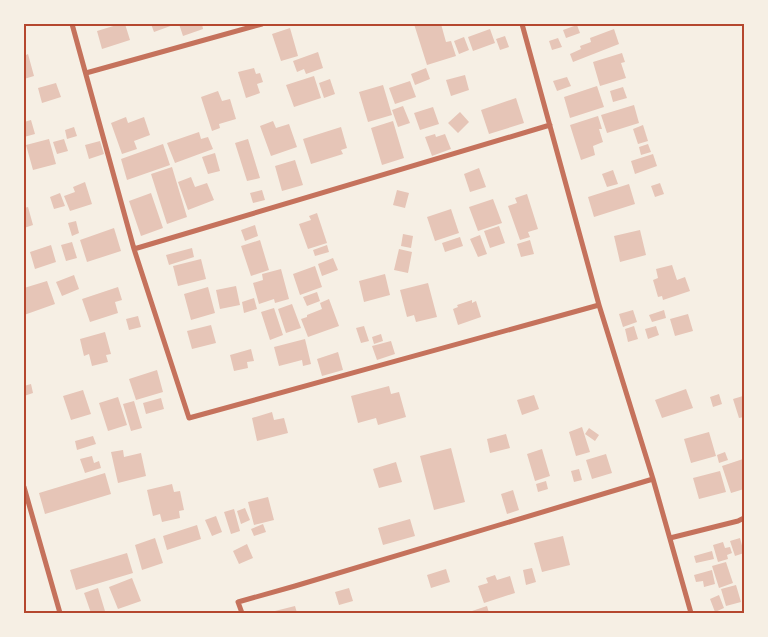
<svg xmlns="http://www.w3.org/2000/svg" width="768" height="637" viewBox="0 0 768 637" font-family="'Crimson Pro',serif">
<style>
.building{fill:#e6c5b7}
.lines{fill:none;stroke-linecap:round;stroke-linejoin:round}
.minor{stroke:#c5725c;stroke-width:5}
.neatline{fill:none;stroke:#b5482f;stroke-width:2}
</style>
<rect width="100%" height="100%" fill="#f6efe4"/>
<!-- building -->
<path class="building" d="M120,24H125L130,40L102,49L97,31Z
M151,24H176L154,32Z
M179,24H202L203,29L183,36Z
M414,24H441L446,42L451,41L456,56L427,65Z
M577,25L580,33L566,38L563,30Z
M290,28L298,56L281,61L272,34Z
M490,29L495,43L473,51L468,37Z
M614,29L619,44L573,62L570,54L581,49L580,46L591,42L590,38Z
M505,36L509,47L500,50L496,39Z
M464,37L469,50L459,54L454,41Z
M558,38L562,47L552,50L549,41Z
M318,52L323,68L306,74L304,69L297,72L293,61Z
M622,53L625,62L621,63L626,78L600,86L593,62Z
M28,54L34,76L24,79V56Z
M254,68L256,74L260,73L263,82L257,84L260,93L246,98L238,72Z
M426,68L430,79L415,85L411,74Z
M465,75L469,90L451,96L446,80Z
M314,76L321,98L294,107L286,85Z
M567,77L571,86L557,91L553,81Z
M330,79L335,94L324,98L319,83Z
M410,81L416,97L395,104L389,88Z
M56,83L61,97L42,103L38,88Z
M383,85L392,115L368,122L359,92Z
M597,86L604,107L570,118L564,97Z
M623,87L627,98L613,102L610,91Z
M218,91L222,101L230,99L236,119L219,124L220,128L212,131L201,97Z
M516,98L524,123L489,134L481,110Z
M634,105L639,123L607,133L601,115Z
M403,106L410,123L398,127L392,110Z
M433,107L439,124L420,130L414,113Z
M460,112L469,122L458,133L448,123Z
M598,116L602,129H599L603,142L593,146L595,155L581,160L570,125Z
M126,117L128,123L144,117L150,135L134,141L137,149L122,154L111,123Z
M31,120L35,134L24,137V122Z
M273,121L276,128L289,124L297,147L271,156L260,126Z
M393,121L404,158L382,165L371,128Z
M643,125L648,141L638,144L633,129Z
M74,127L77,136L67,139L65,130Z
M341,127L347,148L341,150L343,154L311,164L303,139Z
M199,132L201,139L208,137L213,149L175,163L167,143Z
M435,134L436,137L445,134L451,149L432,156L425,137Z
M49,139L56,164L33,170L26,145Z
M64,139L68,151L57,154L53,142Z
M248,139L260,178L247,181L235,143Z
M100,141L104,154L89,159L85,145Z
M163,144L170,165L127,180L121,159Z
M648,144L651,152L641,155L639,147Z
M215,153L220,171L208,174L202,157Z
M653,154L657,166L635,174L631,161Z
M295,160L303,185L282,191L275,166Z
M172,167L187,217L167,224L151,174Z
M479,168L486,187L470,192L464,174Z
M613,170L618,184L607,187L602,174Z
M191,177L195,187L207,183L214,200L188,210L178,182Z
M85,182L92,204L70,211L64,196L75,192L73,187Z
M660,183L664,194L655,197L651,186Z
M629,184L635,204L594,217L588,197Z
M262,190L265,200L253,203L250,193Z
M397,190L409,193L405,208L393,205Z
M60,193L65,206L54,209L50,197Z
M151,193L163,228L141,236L129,201Z
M527,194L538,229L528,232L530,237L520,240L508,206L517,203L515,198Z
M493,199L502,223L478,231L469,207Z
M28,207L33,225L24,228V208Z
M451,209L459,233L435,241L427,217Z
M317,213L327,243L308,249L299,224L311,220L309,216Z
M76,221L79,233L72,236L68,223Z
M255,225L258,236L245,241L241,230Z
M499,226L505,243L490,248L484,231Z
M114,228L121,251L87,262L80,240Z
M640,230L646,255L620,262L614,236Z
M403,234L413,236L411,248L401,246Z
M480,235L487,254L478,257L470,239Z
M460,237L463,246L445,252L442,243Z
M260,240L269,270L251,276L241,246Z
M530,240L534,254L521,257L517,244Z
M72,242L77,258L66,261L61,245Z
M51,245L56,262L35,269L30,252Z
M327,245L329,252L315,256L313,250Z
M192,248L194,257L169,265L166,255Z
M399,249L412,252L408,273L394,270Z
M333,258L338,270L322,276L318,264Z
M201,259L206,279L178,286L173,266Z
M672,265L677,280L685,277L690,291L663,300L662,296L658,297L653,280L658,278L656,269Z
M315,266L322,287L300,295L293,274Z
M281,269L289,299L275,303L274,299L259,304L253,283L263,280L262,274Z
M385,274L390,295L364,302L359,281Z
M74,275L79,289L62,296L56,282Z
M47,281L55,304L24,315V288Z
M428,283L437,317L416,322L414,315L407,317L400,290Z
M236,286L240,305L220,309L216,290Z
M118,287L122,300L115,302L118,313L90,322L82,299Z
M208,287L215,313L191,320L184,294Z
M317,292L320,301L307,306L303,297Z
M254,298L257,309L244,313L242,302Z
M329,299L339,326L308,337L301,319L307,317V315L322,309L320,303Z
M472,300V303L476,301L481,317L458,325L453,309L458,307L457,305Z
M292,304L301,328L286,333L278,309Z
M274,308L283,335L270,340L261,312Z
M633,310L637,322L623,327L619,314Z
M664,310L666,318L652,322L649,315Z
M688,314L693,331L675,336L670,319Z
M138,316L141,327L129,330L126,319Z
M211,325L216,343L192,349L187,331Z
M364,326L369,341L361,343L356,328Z
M634,326L638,339L628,342L625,329Z
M656,326L659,335L648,339L645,329Z
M105,332L111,354L106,355L108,362L92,366L89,354L84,356L80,339Z
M381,334L383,341L374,344L372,337Z
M305,339L311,364L303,366L302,360L279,366L274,347Z
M391,341L395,354L377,360L372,346Z
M251,349L254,361L247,362L248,368L234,371L230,355Z
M338,352L343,370L322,376L317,359Z
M157,370L163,392L136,400L129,379Z
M31,384L33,393L24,396V386Z
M389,386L391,394L399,392L406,417L378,425L376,418L358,423L351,396Z
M686,389L693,408L662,418L655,400Z
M83,390L91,414L71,420L63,396Z
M719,394L722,404L713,407L710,397Z
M534,395L539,409L522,415L517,400Z
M743,396L744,401V417L739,418L733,399Z
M118,397L127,425L108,431L99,403Z
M161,398L164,409L146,414L143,403Z
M134,401L142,428L131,431L123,404Z
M272,412L274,420L284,418L288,433L257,441L252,418Z
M582,427L590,452L576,456L569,432Z
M589,428L599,435L595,441L585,434Z
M709,432L716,456L691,463L684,439Z
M506,434L510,448L490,453L487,439Z
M93,436L96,444L77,450L75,441Z
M451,448L465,502L434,510L420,456Z
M542,449L550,476L535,481L527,454Z
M123,450L124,457L141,453L146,476L118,483L111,452Z
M725,452L728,460L719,463L717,455Z
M606,454L612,473L592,479L586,460Z
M92,456L94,463L99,461L101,468L85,473L80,459Z
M743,459L744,464V489L731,493L722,466Z
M396,462L402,482L379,488L373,469Z
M579,469L582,480L574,482L571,471Z
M720,471L726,492L699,499L693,478Z
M105,473L111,494L45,514L39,493Z
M546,481L548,489L538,492L536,484Z
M172,484L174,492L180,491L184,510L179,511L180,518L162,522L160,514L153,516L147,490Z
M513,490L519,510L507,514L501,494Z
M268,497L274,520L254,525L248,502Z
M245,508L250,520L241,524L237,511Z
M234,509L240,531L231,534L224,512Z
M216,516L222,532L212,536L205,520Z
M410,519L415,536L383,545L378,528Z
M263,524L266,532L254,536L251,529Z
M197,525L201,539L167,550L163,536Z
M563,536L570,565L542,572L534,543Z
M155,538L163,563L142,570L135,545Z
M740,538L744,553L735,556L730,541Z
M723,542L725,548L730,547L732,553L727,555L728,559L718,562L713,545Z
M247,544L253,558L239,564L233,551Z
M712,551L714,559L696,563L694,556Z
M127,553L133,573L76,590L70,570Z
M726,562L733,583L719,588L712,566Z
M532,568L536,582L526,585L523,570Z
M446,569L450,582L431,588L427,575Z
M712,570L715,584L704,587L703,581L696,582L694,575Z
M495,575L497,580L510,576L515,593L484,603L478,586L488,583L486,578Z
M132,578L141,601L118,609L109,587Z
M736,585L741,602L726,606L721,589Z
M98,588L105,611L100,613H91L84,593Z
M349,588L353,601L339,605L335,592Z
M719,595L724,608L715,612L710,599Z
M295,606L297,613H276L275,611Z
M487,606L489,613H470L469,612Z"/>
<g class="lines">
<!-- minor -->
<path class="minor" d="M72,24L134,249L189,418L599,305
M522,24L599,305L653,479L691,613
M86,73L262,24
M134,249L550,125
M24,487L60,613
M670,538L738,521L744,518
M242,613L238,602L295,586L653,479"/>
</g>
<!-- border -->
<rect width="768" height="637" fill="none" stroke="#f6efe4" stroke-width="50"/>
<rect x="25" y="25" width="718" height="587" class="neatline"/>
</svg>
